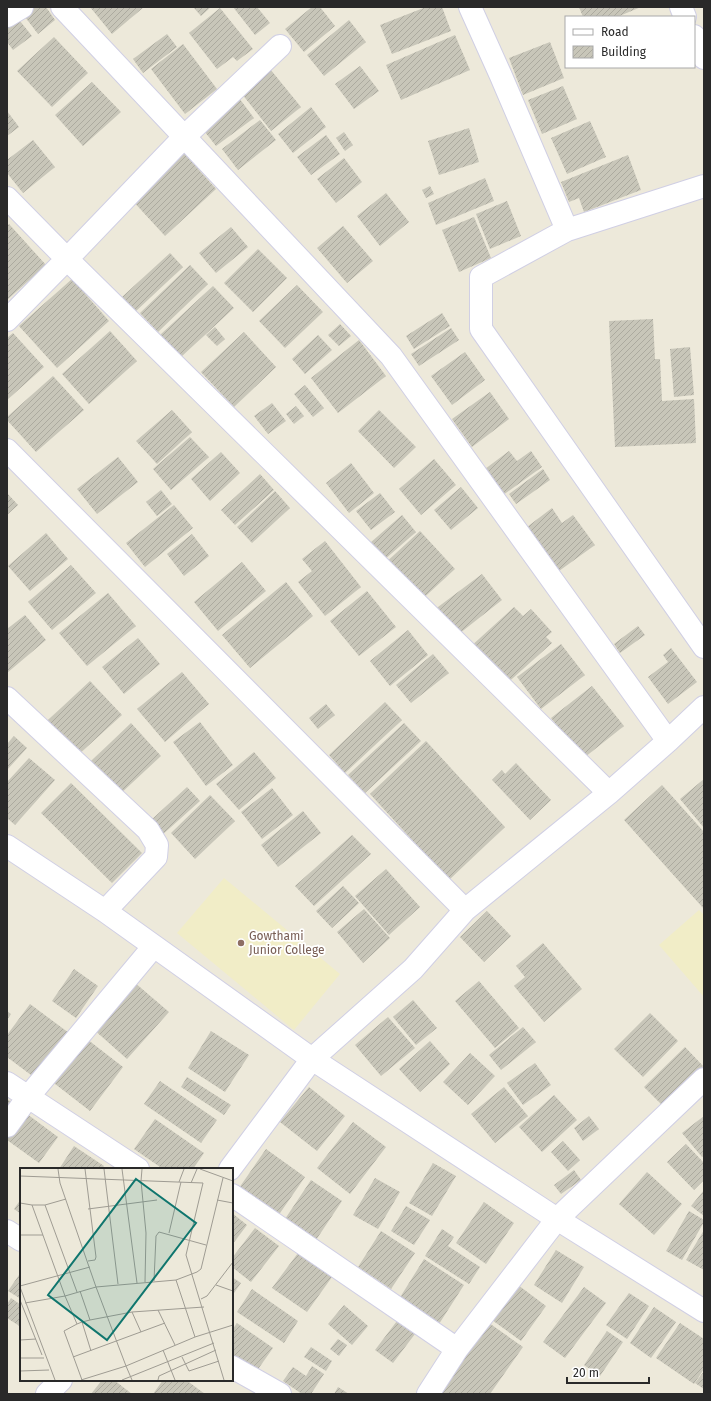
<svg xmlns="http://www.w3.org/2000/svg" width="711" height="1401" viewBox="0 0 711 1401" font-family="'Fira Sans',sans-serif">
<style>
.education{fill:#f1edc7}
.building{fill:url(#building-hatch)}
.lines{fill:none;stroke-linecap:round;stroke-linejoin:round}
.minor-casing{stroke:#d0cfe4;stroke-width:24}
.minor{stroke:#fff;stroke-width:22}
.education-dot{fill:#8d6e63;stroke:#fff;stroke-width:1.5}
.labels{text-anchor:middle;stroke-width:3.5;stroke-linejoin:round;paint-order:stroke}
.education-label{font-size:12px;fill:#785e54;stroke:#fff;text-anchor:start}
.inset-road{fill:none;stroke:#9f9c93;stroke-width:1}
.view{fill:#0f766e;fill-opacity:0.15;stroke:#0f766e;stroke-width:2}
.inset-edge{fill:none;stroke:#292929;stroke-width:2}
</style>
<defs>
<pattern id="building-hatch" width="6" height="6" patternUnits="userSpaceOnUse"><rect width="6" height="6" fill="#c8c6b9"/><path d="M-1 1l2-2M0 6l6-6M5 7l2-2" fill="none" stroke="#acaa9f"/></pattern>
</defs>
<rect width="100%" height="100%" fill="#ede9da"/>
<!-- education -->
<path class="education" d="M224,878L340,974L294,1030L177,933Z
M699,910L704,915V937L702,938L704,941V997L659,945Z"/>
<!-- building -->
<path class="building" d="M29,7H46L55,20L38,34L22,13Z
M90,7H144L112,34Z
M193,7H211L201,16Z
M233,7H257L270,23L255,35Z
M312,7H320L335,26L304,52L285,29Z
M426,7H442L451,31L392,54L380,25Z
M579,7H641L617,17H583Z
M220,8L253,49L237,61L233,57L217,69L189,33Z
M16,16L32,36L13,50L7,42V23Z
M349,20L366,42L324,76L307,55Z
M167,34L177,47L143,73L133,59Z
M455,35L470,70L401,100L386,65Z
M54,37L88,73L52,107L17,71Z
M550,42L564,78L523,95L509,58Z
M183,44L217,89L185,114L151,69Z
M266,64L301,107L271,131L242,94Z
M360,66L379,91L354,109L335,84Z
M92,82L121,112L83,146L55,115Z
M563,86L577,119L542,134L528,100Z
M239,98L254,118L216,146L201,127Z
M311,107L326,127L293,153L278,134Z
M7,111L19,127L7,136Z
M260,120L276,140L238,170L222,149Z
M590,121L606,157L567,174L551,138Z
M469,128L479,162L439,175L428,141Z
M344,132L353,145L345,151L336,138Z
M326,135L340,154L311,175L297,157Z
M33,140L55,167L23,193L7,173V160Z
M183,152L216,189L165,236L131,199Z
M628,155L641,190L584,212L579,198L569,202L561,182Z
M344,158L362,182L336,203L317,179Z
M485,178L494,201L436,225L428,203Z
M430,186L434,194L426,198L422,190Z
M386,193L409,222L380,246L357,216Z
M507,201L521,236L490,249L476,214Z
M474,217L491,258L459,272L442,230Z
M9,224L46,265L7,300V226Z
M343,226L373,261L347,283L317,248Z
M231,227L248,247L216,273L199,253Z
M258,249L287,278L253,312L224,283Z
M170,253L183,267L135,312L122,297Z
M190,265L208,284L158,332L140,313Z
M72,279L109,321L57,368L19,326Z
M297,285L323,312L285,348L259,321Z
M213,286L234,308L181,357L160,335Z
M442,313L450,326L414,349L406,336Z
M653,319L655,359H660L662,401L694,399L696,443L615,447L609,321Z
M340,324L351,336L339,346L328,335Z
M215,327L225,339L217,346L206,335Z
M451,328L459,340L419,366L411,354Z
M110,331L137,361L89,404L62,374Z
M244,332L276,367L234,407L201,372Z
M13,333L44,367L7,400V338Z
M318,335L332,350L305,374L292,359Z
M359,340L386,376L338,413L311,378Z
M690,347L694,395L674,397L670,349Z
M465,352L485,380L452,405L431,376Z
M53,376L84,410L36,452L7,420V417Z
M305,385L324,408L313,417L294,394Z
M490,392L509,419L472,447L452,419Z
M272,403L286,421L268,434L254,416Z
M296,406L304,416L294,424L286,414Z
M172,410L192,432L157,464L136,441Z
M379,410L416,447L394,468L358,431Z
M190,437L209,457L171,490L153,469Z
M509,451L517,461L531,451L542,467L503,495L485,469Z
M221,452L240,473L210,501L191,479Z
M118,457L138,482L97,514L77,489Z
M434,459L456,485L421,515L399,489Z
M351,463L374,493L349,513L326,483Z
M543,469L550,480L516,504L509,494Z
M260,474L274,490L235,525L221,510Z
M461,487L478,508L451,530L434,510Z
M161,490L172,504L157,516L146,502Z
M275,491L290,508L252,543L237,527Z
M7,493L18,505L7,515Z
M380,493L395,512L371,530L356,511Z
M174,505L193,528L145,567L126,543Z
M552,508L562,523L573,515L595,545L559,571L527,527Z
M402,515L416,532L384,560L370,543Z
M420,531L455,569L417,604L382,566Z
M46,533L68,559L30,591L8,566Z
M192,534L209,556L184,576L167,554Z
M325,541L361,587L325,616L298,582L312,571L302,559Z
M242,562L266,591L218,631L194,602Z
M71,565L96,593L52,630L28,602Z
M482,574L502,600L455,637L434,610Z
M286,582L313,616L250,668L222,635Z
M367,591L396,627L359,656L330,621Z
M108,593L136,626L87,666L59,633Z
M514,607L523,616L531,609L552,632L546,637L552,643L504,686L469,648Z
M25,615L46,640L7,673V629Z
M638,626L645,635L620,653L614,644Z
M408,630L428,655L390,686L370,661Z
M138,638L160,664L124,694L102,667Z
M561,644L585,675L541,709L517,677Z
M671,648L697,682L668,704L648,677L668,662L663,655Z
M433,654L449,673L411,703L396,685Z
M182,672L209,704L165,742L137,709Z
M90,681L122,715L78,755L47,721Z
M592,686L624,726L580,761L568,739L551,718Z
M385,702L402,720L345,773L329,755Z
M326,704L335,715L318,729L309,718Z
M200,722L233,765L206,786L173,742Z
M131,723L161,756L118,796L88,764Z
M404,723L421,741L365,793L348,775Z
M14,736L27,748L7,770V744Z
M426,741L505,827L449,880L370,794Z
M254,752L276,778L239,810L216,784Z
M29,758L55,780L15,825L7,818V782Z
M516,763L551,800L530,820L492,780L502,770L505,774Z
M704,779V828L680,799Z
M71,783L142,853L112,883L41,813Z
M662,785L704,832V909L624,820Z
M187,787L200,801L161,836L149,822Z
M272,788L293,815L262,839L241,812Z
M210,795L235,821L195,859L171,833Z
M303,811L321,833L278,867L261,845Z
M352,835L371,854L314,906L295,886Z
M386,869L420,907L389,935L355,896Z
M343,886L359,903L332,928L316,911Z
M364,909L390,938L363,963L337,932Z
M487,911L511,936L484,962L460,937Z
M543,943L582,989L544,1022L514,986L525,977L516,966Z
M74,969L98,986L76,1018L52,1001Z
M479,981L519,1028L495,1048L455,1001Z
M134,982L169,1012L127,1059L92,1028Z
M413,1000L437,1028L416,1045L393,1017Z
M30,1004L69,1033L35,1078L7,1057V1035Z
M7,1011L11,1014L7,1020Z
M650,1013L678,1041L643,1077L614,1049Z
M388,1017L415,1048L381,1076L355,1045Z
M523,1027L536,1042L501,1070L489,1055Z
M211,1031L249,1055L225,1092L188,1068Z
M83,1036L123,1067L90,1111L50,1080Z
M430,1041L450,1064L420,1092L399,1069Z
M685,1047L703,1066L663,1106L644,1087Z
M470,1053L495,1076L468,1105L443,1082Z
M535,1063L551,1085L523,1105L507,1083Z
M187,1077L231,1105L224,1115L181,1087Z
M160,1081L217,1120L201,1143L144,1104Z
M309,1087L345,1116L317,1151L280,1122Z
M504,1087L528,1116L495,1143L471,1114Z
M554,1095L577,1120L542,1152L519,1127Z
M7,1099L12,1103L7,1109Z
M23,1111L58,1137L39,1163L7,1140V1133Z
M589,1116L599,1129L583,1141L574,1128Z
M704,1116V1156L702,1157L682,1133Z
M155,1119L204,1153L193,1169H163L134,1149Z
M353,1122L386,1147L350,1194L317,1168Z
M563,1141L580,1160L568,1171L551,1152Z
M686,1144L704,1163V1180L694,1190L667,1162Z
M74,1146L104,1166L102,1169H59Z
M266,1149L305,1177L278,1216L239,1188Z
M433,1163L456,1176L432,1216L409,1203Z
M574,1170L581,1180L561,1194L554,1185Z
M647,1172L682,1204L654,1235L619,1204Z
M375,1178L400,1192L378,1229L353,1215Z
M311,1180L342,1201L316,1240L285,1219Z
M704,1190V1216L691,1206Z
M21,1199V1214L14,1209Z
M484,1202L514,1223L486,1264L456,1243Z
M406,1206L430,1220L414,1245L391,1231Z
M689,1211L704,1220V1222L682,1260L666,1251Z
M232,1213L247,1225L232,1245Z
M255,1228L279,1246L251,1282L232,1267V1258Z
M442,1229L454,1237L448,1246L480,1267L469,1284L425,1256Z
M704,1230V1270L686,1260Z
M381,1231L415,1253L391,1289L358,1267Z
M556,1250L584,1267L562,1303L534,1285Z
M298,1253L332,1277L307,1312L272,1288Z
M424,1259L464,1285L439,1324L399,1299Z
M21,1272V1299L8,1291Z
M232,1277L241,1283L232,1296Z
M518,1285L546,1306L521,1341L492,1320Z
M584,1287L606,1303L565,1358L543,1342Z
M252,1289L298,1321L284,1343L237,1312Z
M629,1293L649,1306L627,1339L606,1325Z
M11,1298L21,1305V1327L7,1318V1304Z
M344,1305L368,1326L352,1345L328,1324Z
M654,1307L676,1322L651,1358L630,1343Z
M400,1317L418,1330L393,1363L375,1350Z
M237,1323L273,1348L256,1372L232,1355V1330Z
M489,1323L523,1347L490,1394H438Z
M680,1323L704,1339V1369L694,1384L656,1358Z
M607,1331L623,1342L600,1376L584,1365Z
M338,1339L347,1345L339,1356L330,1349Z
M311,1347L332,1361L326,1371L304,1357Z
M312,1366L324,1374L311,1394H302L283,1381L293,1367L306,1376Z
M704,1371V1389L695,1383Z
M102,1380H114L132,1394H91Z
M163,1380H186L205,1394H153Z
M338,1387L349,1394H334Z"/>
<g class="lines">
<defs>
<path id="minor" d="M62,7L391,356L668,741
M470,7L501,76L567,230
M681,7L685,17
M7,16L22,7
M694,36L704,58
M704,186L567,230L481,277V329L704,647
M7,198L67,259L609,793
M7,320L67,259L184,137L280,46
M7,450L465,910
M7,698L148,830L157,845L156,857L105,911
M7,846L105,911L312,1059L557,1219L704,1311
M7,1083L138,1169
M7,1126L28,1097L154,946
M230,1169L312,1059L413,969L465,910L609,793L668,741L704,707
M232,1195L457,1349L428,1394
M7,1231L21,1240
M457,1349L557,1219L704,1079
M232,1367L280,1394
M47,1394L61,1380"/>
</defs>
<!-- minor casing -->
<use href="#minor" class="minor-casing"/>
<!-- minor -->
<use href="#minor" class="minor"/>
</g>
<!-- markers -->
<circle class="education-dot" cx="241" cy="943" r="4"/>
<g class="labels">
<!-- education labels -->
<g class="education-label">
<text x="249" y="940">Gowthami<tspan x="249" dy="14">Junior College</tspan></text>
</g>
</g>
<!-- overview -->
<g transform="translate(20 1168)">
<rect width="213" height="213" fill="#ede9da"/>
<path class="inset-road" d="M38,1L40,15L76,119L106,198L175,169L213,157M65,1L76,89L75,92L68,93M84,1L98,116M102,1L117,115M122,1L121,13L126,65L125,114M180,1L213,13M0,8L183,15L166,87L204,212M159,14L164,1M171,15L177,1M197,32L213,35M0,35L12,37L45,128L57,156L62,154M12,37H25L46,31M25,37L57,124M68,41L137,32M149,65L161,14M0,67H23M156,112L175,169M134,113L136,68L139,64L186,77M196,117L213,123M0,118L70,99M0,119L35,212M60,123L70,152L62,154L71,183M181,131L187,128L213,94M0,132L22,187M5,135L45,128L76,119L156,112L177,104L181,101L203,10M138,142L155,177M112,144L121,164M70,152L112,144L184,139M57,156L44,163L62,212M0,172L16,171M143,182L155,212M53,189L145,155M162,189L169,203L199,193M0,190H24M0,203L29,202M61,212L106,198L112,212M102,212L194,175M138,212L139,208L196,182"/>
<path class="view" d="M116,11L176,55L87,172L28,127Z"/>
<rect width="213" height="213" class="inset-edge"/>
</g>
<!-- border -->
<rect width="711" height="1401" fill="none" stroke="#292929" stroke-width="16"/>
<!-- legend -->
<rect x="565" y="16" width="130" height="52" fill="#ffffff" stroke="#a9a9a9"/>
<rect x="573" y="29" width="20" height="6" fill="#ffffff" stroke="#a9a9a9"/>
<text x="601" y="36" font-size="12" fill="#292929">Road</text>
<rect x="573" y="46" width="20" height="12" fill="url(#building-hatch)" stroke="#a9a9a9"/>
<text x="601" y="56" font-size="12" fill="#292929">Building</text>
<!-- scale -->
<path d="M567 1377v6h82v-6" fill="none" stroke="#292929" stroke-width="2"/>
<text x="573" y="1377" font-size="12" fill="#292929" stroke="#ffffff" stroke-width="3" paint-order="stroke">20 m</text>
</svg>
